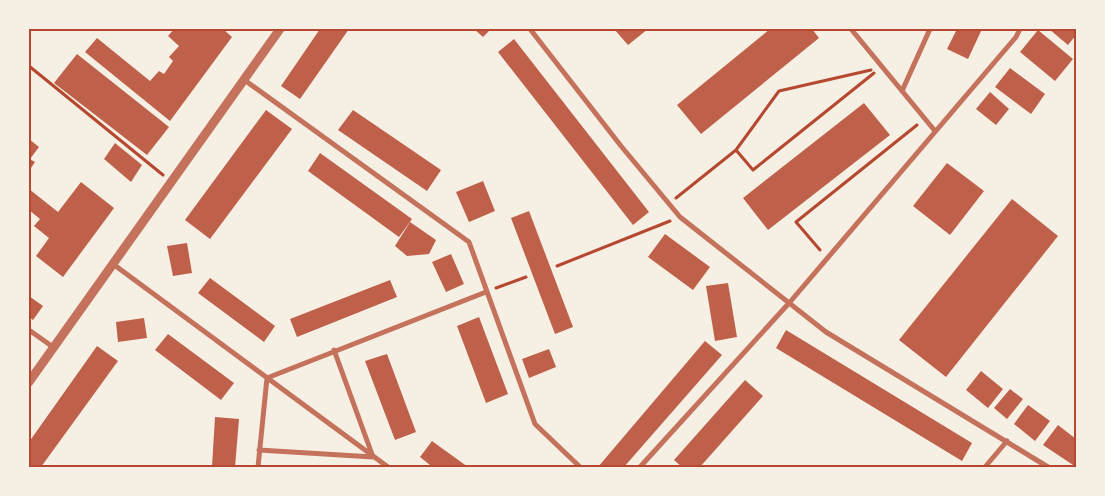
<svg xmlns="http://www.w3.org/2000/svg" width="1105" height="496" viewBox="0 0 1105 496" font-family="'Fira Sans',sans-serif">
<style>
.building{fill:#bf614a}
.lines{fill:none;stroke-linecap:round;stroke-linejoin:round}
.path{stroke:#b5482f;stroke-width:3}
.minor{stroke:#c5725c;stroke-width:5}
.tertiary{stroke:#c5725c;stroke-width:9}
.neatline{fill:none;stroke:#b5482f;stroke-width:2}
</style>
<rect width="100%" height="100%" fill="#f6efe4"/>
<!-- building -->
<path class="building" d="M174,29H223L232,37L170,121L85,52L97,38L150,81L159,71L164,74L173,61L169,57L179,46L168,36Z
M320,29H349L300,99L281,86Z
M474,29H491L483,37Z
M614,29H648L628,45Z
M770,29H812L819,38L701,134L677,105Z
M957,29H982L968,59L947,49Z
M1049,29H1076V35L1068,45Z
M1038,30L1073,59L1055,81L1020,52Z
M514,39L649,212L633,225L498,52Z
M77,54L169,127L147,155L54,83Z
M1010,68L1045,94L1031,114L995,87Z
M990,92L1009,109L996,125L976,109Z
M864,103L890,135L768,230L743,198Z
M266,110L292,129L210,239L185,220Z
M353,110L441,170L427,191L338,130Z
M29,139L39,147L30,159L35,162L29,171Z
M115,143L142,165L131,182L104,159Z
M320,153L412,219L399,237L308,171Z
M947,163L984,191L950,235L913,206Z
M483,181L495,211L469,222L456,192Z
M81,182L114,208L63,277L36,256L49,238L34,226L40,219L29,210V189L58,212Z
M1012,199L1058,236L946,377L899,340Z
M529,211L573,327L555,334L511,218Z
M410,222L436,240L429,254L407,256L395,246Z
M665,234L710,267L693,290L648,257Z
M187,243L192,273L173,276L167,246Z
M451,254L464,284L446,292L432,262Z
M210,278L275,326L264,342L198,293Z
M390,280L397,297L297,337L290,319Z
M728,283L737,337L715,341L706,286Z
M29,296L43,306L33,320L29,317Z
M479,317L508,394L486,403L457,326Z
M144,318L147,338L118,342L116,322Z
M786,330L972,443L962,461L776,348Z
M168,334L234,383L221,400L155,350Z
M705,341L722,355L624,467H598Z
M97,346L118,361L41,467H34L29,463V442Z
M549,349L556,367L529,378L522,359Z
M387,354L416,432L395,440L365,361Z
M981,371L1003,389L988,408L966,390Z
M745,380L763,396L700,467H682L674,460Z
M1010,389L1023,399L1007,419L994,408Z
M1028,405L1050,421L1035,441L1014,424Z
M215,417L239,419L235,467H212Z
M1058,425L1076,439V467L1043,445Z
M432,441L443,449L468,467H433L430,465L420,457Z"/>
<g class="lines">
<!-- path -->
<path class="path" d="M29,66L163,175
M736,150L753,170L874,73
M676,198L736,150L779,91L871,70
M820,250L796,222L917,125
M557,266L670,221
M496,288L526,277"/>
<!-- minor -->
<path class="minor" d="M530,29L621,146L680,217L826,332L1048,467
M851,29L935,131
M243,79L469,242L535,424L580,467
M902,91L930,29
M113,264L388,467
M29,330L53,347
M259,450L373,457L334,350
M258,467L267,378L486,292
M640,467L790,302L1016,37L1020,29
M985,467L1007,441"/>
<!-- tertiary -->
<path class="tertiary" d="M29,382L280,29"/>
</g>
<!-- border -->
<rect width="1105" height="496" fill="none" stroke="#f6efe4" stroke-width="60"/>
<rect x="30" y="30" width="1045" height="436" class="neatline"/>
</svg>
